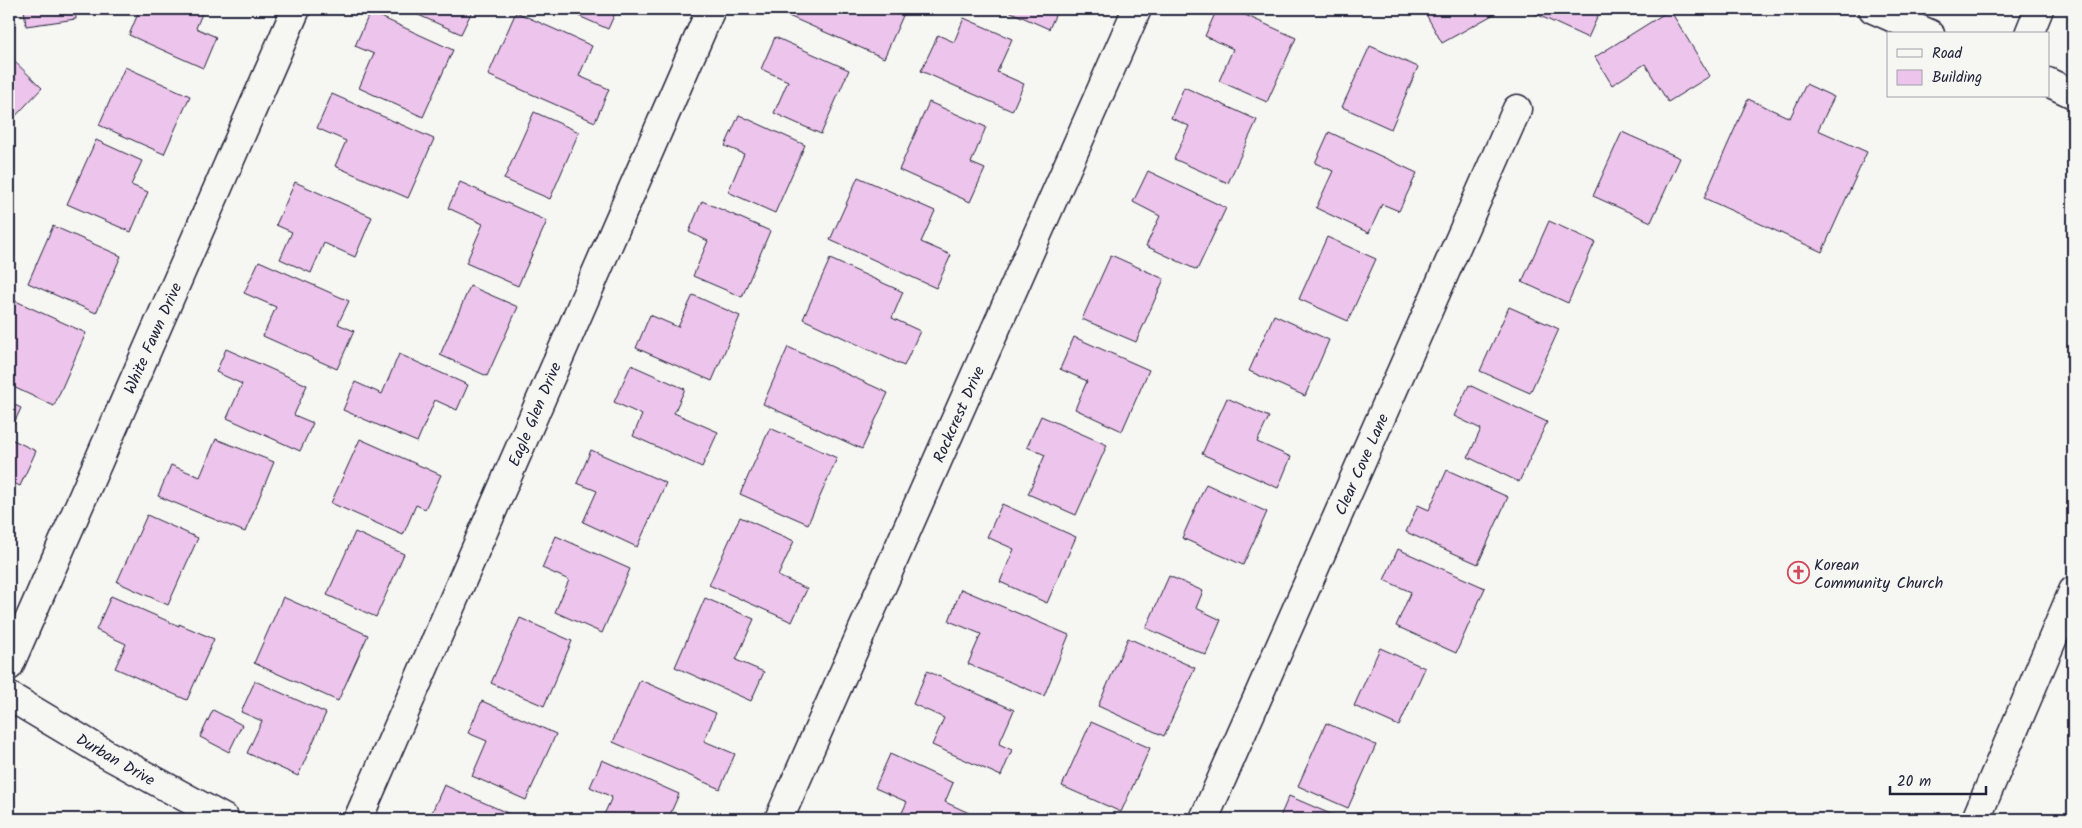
<svg xmlns="http://www.w3.org/2000/svg" width="2082" height="828" viewBox="0 0 2082 828" font-family="Kalam,sans-serif">
<style>
.building{fill:#edc4eb;stroke:#22223b}
.lines{fill:none;stroke-linecap:round;stroke-linejoin:round}
.minor-casing{stroke:#22223b;stroke-width:31}
.minor{stroke:#f6f6f2;stroke-width:28}
.labels{text-anchor:middle;stroke-width:4;stroke-linejoin:round;paint-order:stroke}
.street-label{font-size:16px;fill:#22223b;stroke:#f6f6f2}
.poi-label{font-size:16px;fill:#22223b;stroke:#f6f6f2;text-anchor:start}
</style>
<rect width="100%" height="100%" fill="#f6f6f2"/>
<filter id="ink" filterUnits="userSpaceOnUse"><feTurbulence type="fractalNoise" baseFrequency=".02" numOctaves="2"/><feDisplacementMap in="SourceGraphic" scale="10" xChannelSelector="R" yChannelSelector="G"/><feConvolveMatrix kernelMatrix="1 2 1 2 8 2 1 2 1" color-interpolation-filters="sRGB"/></filter>
<g filter="url(#ink)">
<!-- building -->
<path class="building" d="M24,9H75L76,19L26,26Z
M140,9H204L196,28L216,37L203,68L129,35Z
M405,9H473L461,34Z
M563,9H617L608,29Z
M786,9H906L884,58L784,14Z
M1004,9H1058L1049,29Z
M1217,9H1232L1296,38L1267,102L1219,81L1233,49L1205,36Z
M1423,9H1493L1496,13L1442,43Z
M1525,9H1601L1588,38Z
M1670,10L1710,76L1668,102L1645,64L1612,85L1595,57Z
M370,12L453,50L423,117L359,88L374,54L355,46Z
M516,12L592,46L579,76L609,89L595,122L488,75Z
M964,18L1012,39L997,72L1024,84L1012,111L921,71L938,35L954,42Z
M775,37L849,70L821,134L774,113L788,81L761,69Z
M1370,46L1418,67L1391,129L1342,107Z
M9,56L42,88L9,123Z
M125,67L190,96L164,154L99,125Z
M1806,84L1834,97L1818,130L1867,152L1822,252L1704,198L1748,99L1790,118Z
M1184,87L1257,120L1228,183L1174,159L1189,126L1171,118Z
M332,94L434,139L408,198L335,166L346,141L317,128Z
M929,102L986,127L971,163L985,169L970,202L899,170Z
M534,112L579,132L550,199L504,179Z
M739,115L805,145L775,213L728,192L744,154L725,146Z
M1329,132L1417,173L1399,211L1382,204L1369,233L1316,208L1333,171L1315,163Z
M1622,132L1680,158L1651,222L1593,196Z
M96,140L142,161L131,185L148,192L131,232L67,204Z
M1148,171L1226,208L1197,270L1146,246L1160,216L1133,202Z
M858,177L935,211L921,242L951,255L936,288L830,240Z
M295,182L372,217L355,257L324,243L311,273L280,259L292,232L276,225Z
M460,182L547,221L518,286L466,263L483,224L448,208Z
M702,201L770,231L742,297L693,276L708,241L689,232Z
M1549,221L1595,242L1568,303L1522,282Z
M53,226L121,256L96,313L28,283Z
M1327,237L1376,259L1348,321L1299,299Z
M1111,255L1164,279L1136,342L1082,319Z
M830,259L903,292L892,318L920,331L904,366L803,319Z
M259,261L349,301L338,324L354,331L337,369L263,336L276,307L244,293Z
M470,286L518,307L487,376L440,355Z
M693,295L740,316L712,381L636,348L650,315L678,327Z
M9,298L86,333L54,406L9,385Z
M1509,307L1559,329L1530,393L1480,371Z
M1274,315L1329,340L1305,396L1249,371Z
M1074,337L1149,370L1122,431L1075,409L1087,381L1060,369Z
M788,347L888,393L862,449L763,404Z
M226,349L307,385L294,415L313,423L300,451L227,418L242,384L216,372Z
M399,354L468,385L457,410L435,400L417,442L343,410L355,382L382,394Z
M631,365L685,389L674,413L718,432L702,467L633,436L642,415L614,402Z
M1469,385L1547,422L1519,482L1468,457L1481,429L1454,416Z
M1227,398L1269,417L1257,442L1291,457L1278,488L1202,454Z
M9,402L21,408L9,434Z
M1041,416L1107,445L1076,515L1028,494L1045,455L1027,447Z
M770,428L837,458L808,524L740,494Z
M9,438L36,451L20,486L9,481Z
M216,439L274,462L245,532L158,496L171,465L200,477Z
M360,439L441,475L425,509L416,505L403,535L331,503Z
M591,450L666,483L637,547L583,522L597,491L577,483Z
M1447,470L1508,497L1478,564L1406,532L1418,505L1429,510Z
M1206,484L1267,512L1243,565L1182,538Z
M1002,504L1076,537L1047,603L1000,582L1014,549L987,537Z
M147,515L198,538L168,605L117,582Z
M740,517L794,541L778,576L807,589L792,622L709,585Z
M355,532L404,554L376,617L327,595Z
M556,536L630,569L602,633L555,612L569,580L542,568Z
M1398,549L1485,588L1456,653L1396,626L1411,592L1384,580Z
M1169,576L1203,591L1196,608L1221,620L1206,655L1146,628Z
M961,589L1069,635L1044,696L968,664L981,634L949,621Z
M111,596L179,626V624L214,639L187,700L115,668L126,644L96,630Z
M283,597L368,635L338,701L254,663Z
M705,598L754,619L736,660L764,672L751,701L675,667Z
M520,618L572,641L544,706L491,683Z
M1128,638L1195,668L1164,736L1098,706Z
M1380,648L1425,668L1399,726L1354,706Z
M927,671L1014,710L999,744L1012,750L1001,776L932,745L944,718L913,704Z
M640,680L716,713L704,741L735,754L720,789L613,742Z
M255,681L326,713L298,776L247,753L262,721L241,712Z
M482,701L556,734L526,800L472,776L487,741L468,733Z
M213,710L242,725L229,752L200,737Z
M1091,722L1150,748L1121,812L1062,786Z
M1326,723L1376,745L1348,808L1298,786Z
M890,754L953,783L945,802L969,813L966,819H899L907,802L875,788Z
M602,760L679,794L668,819H602L612,797L590,787Z
M444,785L521,819H429Z
M1289,796L1342,819H1279Z"/>
<g class="lines">
<defs>
<path id="minor" d="M1873,9L1930,34
M2029,34L2039,9
M2048,82L2073,94
M9,666L296,9
M9,696L106,754L225,819
M358,819L711,9
M779,819L1137,9
M1204,819L1517,109
M1976,819L2073,591"/>
</defs>
<!-- minor casing -->
<use href="#minor" class="minor-casing"/>
<!-- minor -->
<use href="#minor" class="minor"/>
</g>
</g>
<!-- icons -->
<defs>
<symbol id="church-ring" viewBox="-11 -11 22 22"><circle r="9.5" fill="#f6f6f2" stroke="#d1495b" stroke-width="1.5"/><path d="M-1.2-6h2.4v3.5h3.3v2.4h-3.3V6h-2.4V-.1h-3.3v-2.4h3.3Z" fill="#d1495b"/></symbol>
</defs>
<g fill-rule="evenodd">
<use href="#church-ring" x="1786" y="560" width="25" height="25"/>
</g>
<g class="labels">
<!-- street labels -->
<g class="street-label">
<text transform="translate(152 338) rotate(-66)" y="6">White Fawn Drive</text>
<text transform="translate(534 414) rotate(-67)" y="6">Eagle Glen Drive</text>
<text transform="translate(958 414) rotate(-66)" y="6">Rockcrest Drive</text>
<text transform="translate(1361 464) rotate(-66)" y="6">Clear Cove Lane</text>
<text transform="translate(116 759) rotate(30)" y="6">Durban Drive</text>
</g>
<!-- poi labels -->
<g class="poi-label">
<text x="1814" y="570">Korean<tspan x="1814" dy="18">Community Church</tspan></text>
</g>
</g>
<!-- margin -->
<rect width="2082" height="828" fill="none" stroke="#f6f6f2" stroke-width="30"/>
<rect x="15" y="15" width="2052" height="798" fill="none" stroke="#22223b" stroke-width="2" filter="url(#ink)"/>
<!-- legend -->
<rect x="1887" y="32" width="162" height="65" fill="#f6f6f2" stroke="#a1a1a9"/>
<rect x="1897" y="49" width="25" height="8" fill="#f6f6f2" stroke="#a1a1a9"/>
<text x="1932" y="58" font-size="15" fill="#22223b">Road</text>
<rect x="1897" y="70" width="25" height="15" fill="#edc4eb" stroke="#a1a1a9"/>
<text x="1932" y="82" font-size="15" fill="#22223b">Building</text>
<!-- scale -->
<path d="M1890 786v8h96v-8" fill="none" stroke="#22223b" stroke-width="2.5"/>
<text x="1897" y="786" font-size="15" fill="#22223b" stroke="#f6f6f2" stroke-width="4" paint-order="stroke">20 m</text>
</svg>
